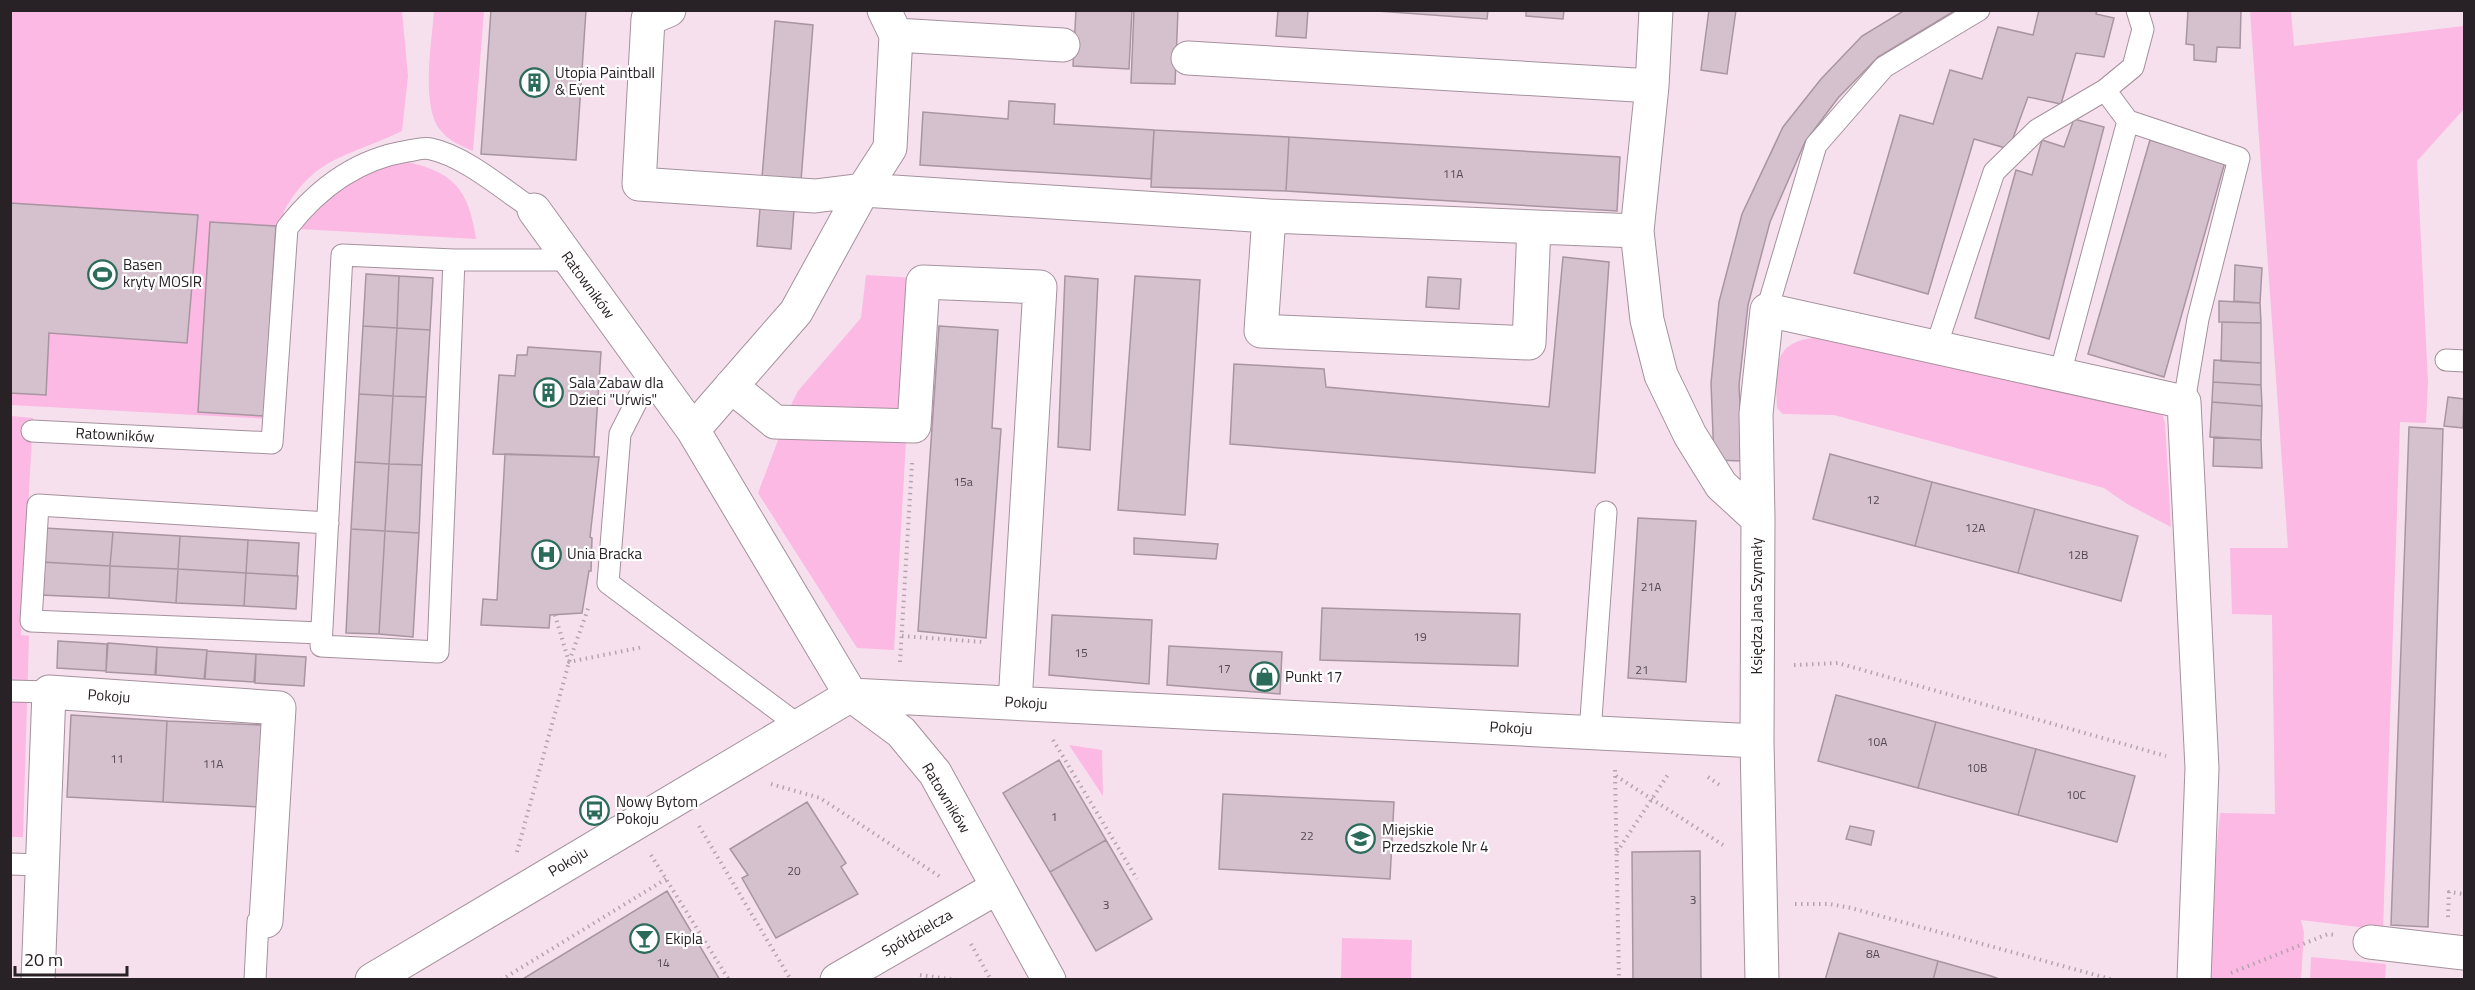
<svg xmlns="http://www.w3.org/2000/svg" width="2475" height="990" viewBox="0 0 2475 990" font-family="'Titillium Web',sans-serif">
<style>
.green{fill:#fbb9e3}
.building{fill:#d5c1cd;stroke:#a895a1;stroke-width:1.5}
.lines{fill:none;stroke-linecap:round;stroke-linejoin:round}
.lane-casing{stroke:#a4919c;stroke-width:23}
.street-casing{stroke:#a4919c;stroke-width:35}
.path{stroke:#b5a4ae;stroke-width:4;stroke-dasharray:1.5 4.5;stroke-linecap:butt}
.lane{stroke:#fff;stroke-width:21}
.street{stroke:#fff;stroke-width:33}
.labels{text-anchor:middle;stroke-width:4.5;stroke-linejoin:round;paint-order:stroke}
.number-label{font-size:12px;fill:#53494f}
.poi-label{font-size:15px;fill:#282125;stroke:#fff;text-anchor:start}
.street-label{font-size:15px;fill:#282125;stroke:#fff}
</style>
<rect width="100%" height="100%" fill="#f6e0ed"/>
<!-- green -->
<path class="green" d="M10,11H402L408,76L402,131C349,157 316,155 284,211L269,419L11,405Z
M434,11H484L473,151C462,146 449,141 441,131C420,107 432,41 434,11Z
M2250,11H2291L2294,46L2464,26V109L2417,161L2428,382L2426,423L2400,422L2383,930L2301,920L2304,933L2301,979L2204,980L2220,813L2275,814L2272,615L2232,614L2230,548H2288Z
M408,162C456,173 469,192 476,239L300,229C328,197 364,166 408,162Z
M866,275L917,278L907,419L786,415L798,391L861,318Z
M1827,337L2162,413L2165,423L2171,527L2127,504L2104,488L1834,415L1783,414L1777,408C1775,364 1772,338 1827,337Z
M11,416L33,418L21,635L29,636L23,837H11Z
M780,435L906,441L894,650L857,648L758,493Z
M1069,745L1102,750L1103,796Z
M1342,938L1412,940L1411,979H1341Z
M2311,957L2386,964L2385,979H2310Z"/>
<!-- building -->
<path class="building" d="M491,10H586L576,160L481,154Z
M1076,10H1132L1129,69L1073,66Z
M1134,10H1178L1175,84L1131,83Z
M1278,10H1308L1306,38L1276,36Z
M1363,10H1488L1487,19Z
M1526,10H1564L1563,19L1526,16Z
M1709,10H1736L1727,74L1701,70Z
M1905,10H1956L1878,57L1838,98L1805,142L1770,222L1748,305L1739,385L1743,461L1714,460L1711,383L1719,302L1742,214L1783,127L1821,79L1862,36Z
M2039,10H2097L2096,14L2114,18L2104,57L2076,53L2061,104L2028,97L2009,149L1974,139L1928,294L1854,273L1900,115L1933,124L1950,70L1982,79L1998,27L2033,35Z
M2185,10H2241L2240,48L2217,47L2216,62L2194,60V45L2186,44L2188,11Z
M775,21L813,25L801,181L762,177Z
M1009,101L1055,104L1054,124L1154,130L1151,179L920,165L923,112L1008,119Z
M2074,119L2104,127L2049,339L1975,318L2016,170L2032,175L2042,140L2064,147Z
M1154,130L1289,137L1286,191L1151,187Z
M1289,137L1620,157L1617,211L1286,191Z
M2150,140L2225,162L2164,377L2088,354Z
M10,203L198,215L187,343L49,333L46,395L10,393Z
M760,208L794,210L791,249L757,246Z
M210,222L276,226L264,416L198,412Z
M1563,257L1609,262L1595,473L1230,444L1234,364L1324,369L1326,387L1549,407Z
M2235,265L2262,268L2260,303L2234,301Z
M366,274L399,276L397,328L363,326Z
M399,276L433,278L430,330L397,328Z
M1065,276L1098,279L1090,450L1058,447Z
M1135,276L1200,280L1185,515L1118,510Z
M1428,277L1461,279L1459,309L1426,307Z
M2219,301L2260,303L2261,323L2219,322Z
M2222,322L2261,323V363L2221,361Z
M363,326L397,328L393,396L359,394Z
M939,326L998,330L992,428L1001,429L986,638L918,631Z
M397,328L430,330L426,397L393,396Z
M528,347L601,352L594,457L493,454L499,375L515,376L517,355H527Z
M2214,360L2261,363V385L2213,382Z
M2213,382L2261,385L2262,406L2212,402Z
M359,394L393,396L389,464L355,462Z
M393,396L426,397L422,465L389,464Z
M2448,397L2464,399L2463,428L2444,426Z
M2212,402L2262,406L2261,440L2210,437Z
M2409,427L2443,429L2428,927L2391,925Z
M2214,437L2261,440L2262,468L2213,466Z
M505,454L599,457L590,537L592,538L591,571H589L582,613L550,615L549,628L481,625L483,599L497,600Z
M1830,454L1932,482L1915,546L1813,519Z
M355,462L389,464L385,531L351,529Z
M389,464L422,465L419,533L385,531Z
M1932,482L2035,509L2018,573L1915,546Z
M2035,509L2138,536L2121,601L2018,573Z
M1638,518L1696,521L1686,682L1628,678Z
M44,528L113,532L110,566L42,562Z
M351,529L385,531L379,634L346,633Z
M385,531L419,533L413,637L379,634Z
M113,532L180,536L178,569L110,566Z
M180,536L248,540L246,573L178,569Z
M1134,538L1218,544L1216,559L1134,554Z
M248,540L299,543L297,576L246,573Z
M42,562L110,566L109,598L40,595Z
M110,566L178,569L176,603L109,598Z
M178,569L246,573L244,606L176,603Z
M246,573L298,576L296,609L244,606Z
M1322,608L1520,614L1518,666L1320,660Z
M1052,615L1152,620L1149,684L1049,675Z
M58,641L107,644L106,671L57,668Z
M108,643L157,647L155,675L106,672Z
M1169,646L1282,652L1280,694L1167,685Z
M157,647L207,650L204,679L156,675Z
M207,651L256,654L254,682L205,679Z
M256,654L306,657L304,686L255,683Z
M1836,695L1936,722L1918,788L1818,761Z
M71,715L167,721L163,802L67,797Z
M167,721L263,725L259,807L163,802Z
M1936,722L2036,749L2018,815L1918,788Z
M2036,749L2135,776L2117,842L2018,815Z
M1059,760L1106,840L1050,872L1003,793Z
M1223,794L1394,802L1390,879L1219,869Z
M807,802L846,863L841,867L858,894L776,938L742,878L748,875L730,849Z
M1850,826L1874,831L1871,845L1846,839Z
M1106,840L1152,919L1096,951L1050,872Z
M1700,851L1701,980H1633L1632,852Z
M667,891L720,980H521Z
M1839,933L1938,961L1933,980H1825Z
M1938,961L1991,976L2002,980H1933Z"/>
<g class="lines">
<defs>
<path id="lane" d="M2105,90L2128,121
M454,260L438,652L321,646L342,255L454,260H570
M1767,310L1816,145L1884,67L1979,10
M1936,347L1994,172L2037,130L2105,90L2133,67L2143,29L2137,10
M2446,360L2464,361
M651,373L620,434L608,583L798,725
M2060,374L2128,121L2239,158L2198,319L2184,402
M32,431L272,443L287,228C318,188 357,159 408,151C415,150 424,147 431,149C465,156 505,191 534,210
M321,633L31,621L38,505L328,523
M10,691L49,692
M1590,732L1606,512
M10,864L42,865
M255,980L258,921H266"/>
<path id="street" d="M669,10L648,19L639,184L815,196L863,190L890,148L896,35L884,10
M1656,10L1652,86L1637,231L1647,320L1661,375L1690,435L1721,485L1758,519L1757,741L1762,980
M896,35L1063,45
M1188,58L1652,86
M534,210L693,430L851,695L901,732L935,773L1049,980
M1534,227L1529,343L1261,331L1269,216L1637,231
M731,386L775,422L914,426L923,282L1040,287L1015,703
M693,430L796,312L863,190L1269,216
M1758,519L1756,414L1767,310L2184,402L2202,768L2194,980
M2370,942L2464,953
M38,980L49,692L279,708L266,921
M372,980L851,695L1757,741
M837,980L998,887"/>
</defs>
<!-- lane casing -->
<use href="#lane" class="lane-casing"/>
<!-- street casing -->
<use href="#street" class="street-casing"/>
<!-- path -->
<path class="path" d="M555,615L569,662L643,647
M902,636L983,642
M900,662L912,463
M1794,665L1838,663L2166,756
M1053,740L1137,879
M1615,770L1619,980
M1616,776L1723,845
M1708,777L1721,786
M771,784L820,798L942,878
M699,826L791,980
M517,852L569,662L589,606
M1617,852L1669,773
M651,855L729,980
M1795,904H1830L1851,908L2114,980
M2448,917L2449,892L2464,894
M971,944L991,980
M2231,973L2328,934L2336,935
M920,975L957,980
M501,980L666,879"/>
<!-- lane -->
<use href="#lane" class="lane"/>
<!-- street -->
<use href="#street" class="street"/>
</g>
<!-- icons -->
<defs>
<symbol id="building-ring" viewBox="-11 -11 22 22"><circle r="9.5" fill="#fff" stroke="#2a6b59" stroke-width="1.5"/><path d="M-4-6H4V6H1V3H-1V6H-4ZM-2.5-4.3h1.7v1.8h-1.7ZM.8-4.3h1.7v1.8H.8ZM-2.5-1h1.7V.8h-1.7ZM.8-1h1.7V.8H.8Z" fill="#2a6b59"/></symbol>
<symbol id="stadium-ring" viewBox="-11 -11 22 22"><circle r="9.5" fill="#fff" stroke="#2a6b59" stroke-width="1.5"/><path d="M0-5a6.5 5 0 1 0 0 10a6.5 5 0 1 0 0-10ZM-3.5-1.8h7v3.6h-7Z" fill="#2a6b59"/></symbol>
<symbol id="hospital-ring" viewBox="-11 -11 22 22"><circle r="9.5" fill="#fff" stroke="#2a6b59" stroke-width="1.5"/><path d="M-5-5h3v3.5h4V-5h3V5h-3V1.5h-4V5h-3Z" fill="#2a6b59"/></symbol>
<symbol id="shop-ring" viewBox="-11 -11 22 22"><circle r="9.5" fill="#fff" stroke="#2a6b59" stroke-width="1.5"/><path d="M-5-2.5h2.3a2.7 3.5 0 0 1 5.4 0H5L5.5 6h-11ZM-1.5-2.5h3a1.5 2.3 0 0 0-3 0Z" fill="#2a6b59"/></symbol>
<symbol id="bus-ring" viewBox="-11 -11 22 22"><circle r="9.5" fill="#fff" stroke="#2a6b59" stroke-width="1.5"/><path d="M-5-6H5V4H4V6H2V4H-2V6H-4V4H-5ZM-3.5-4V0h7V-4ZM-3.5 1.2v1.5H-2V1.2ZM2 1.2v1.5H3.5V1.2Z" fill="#2a6b59"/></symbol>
<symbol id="school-ring" viewBox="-11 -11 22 22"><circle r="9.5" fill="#fff" stroke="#2a6b59" stroke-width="1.5"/><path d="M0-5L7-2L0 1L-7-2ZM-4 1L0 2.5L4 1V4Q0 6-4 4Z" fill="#2a6b59"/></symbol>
<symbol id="bar-ring" viewBox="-11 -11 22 22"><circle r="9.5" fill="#fff" stroke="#2a6b59" stroke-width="1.5"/><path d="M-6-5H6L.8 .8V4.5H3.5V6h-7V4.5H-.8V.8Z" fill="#2a6b59"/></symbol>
</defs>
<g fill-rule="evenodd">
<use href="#building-ring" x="518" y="66" width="33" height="33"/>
<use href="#stadium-ring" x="86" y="258" width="33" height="33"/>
<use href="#building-ring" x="532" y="376" width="33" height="33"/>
<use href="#hospital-ring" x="530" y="538" width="33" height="33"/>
<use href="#shop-ring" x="1248" y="660" width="33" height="33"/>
<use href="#bus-ring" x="578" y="794" width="33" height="33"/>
<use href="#school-ring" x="1344" y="822" width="33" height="33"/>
<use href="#bar-ring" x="628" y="922" width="33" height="33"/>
</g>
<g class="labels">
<!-- number labels -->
<g class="number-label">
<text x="1453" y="178">11A</text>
<text x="963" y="486">15a</text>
<text x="1873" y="504">12</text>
<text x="1975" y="532">12A</text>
<text x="2078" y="559">12B</text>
<text x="1651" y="591">21A</text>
<text x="1420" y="641">19</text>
<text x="1081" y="657">15</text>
<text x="1224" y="673">17</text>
<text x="1642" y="674">21</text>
<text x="1877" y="746">10A</text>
<text x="117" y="763">11</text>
<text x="213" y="768">11A</text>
<text x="1977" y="772">10B</text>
<text x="2076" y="799">10C</text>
<text x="1054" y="821">1</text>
<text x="1307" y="840">22</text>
<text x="794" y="875">20</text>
<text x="1693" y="904">3</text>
<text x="1106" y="909">3</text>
<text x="1873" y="958">8A</text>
<text x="663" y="967">14</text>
</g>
<!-- poi labels -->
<g class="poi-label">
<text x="555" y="78">Utopia Paintball<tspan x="555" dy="17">&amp; Event</tspan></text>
<text x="123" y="270">Basen<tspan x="123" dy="17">kryty MOSIR</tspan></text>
<text x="569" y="388">Sala Zabaw dla<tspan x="569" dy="17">Dzieci "Urwis"</tspan></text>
<text x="567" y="559">Unia Bracka</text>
<text x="1285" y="682">Punkt 17</text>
<text x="616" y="807">Nowy Bytom<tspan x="616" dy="17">Pokoju</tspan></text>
<text x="1382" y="835">Miejskie<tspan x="1382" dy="17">Przedszkole Nr 4</tspan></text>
<text x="665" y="944">Ekipla</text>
</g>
<!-- street labels -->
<g class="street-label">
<text transform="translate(588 285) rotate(54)" y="5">Ratowników</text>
<text transform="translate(115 435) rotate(3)" y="5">Ratowników</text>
<text transform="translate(1757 606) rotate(-90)" y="5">Księdza Jana Szymały</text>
<text transform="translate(109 696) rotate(4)" y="5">Pokoju</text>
<text transform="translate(1026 703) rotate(3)" y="5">Pokoju</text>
<text transform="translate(1511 728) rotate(3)" y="5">Pokoju</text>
<text transform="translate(946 798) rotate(59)" y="5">Ratowników</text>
<text transform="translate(568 862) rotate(-31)" y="5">Pokoju</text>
<text transform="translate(917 933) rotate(-30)" y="5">Spółdzielcza</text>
</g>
</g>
<!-- border -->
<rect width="2475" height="990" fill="none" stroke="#282125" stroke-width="24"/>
<!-- scale -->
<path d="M15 966v9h112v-9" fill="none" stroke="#282125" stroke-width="3"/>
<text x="24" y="966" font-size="18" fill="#282125" stroke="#ffffff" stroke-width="4.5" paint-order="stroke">20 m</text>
</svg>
